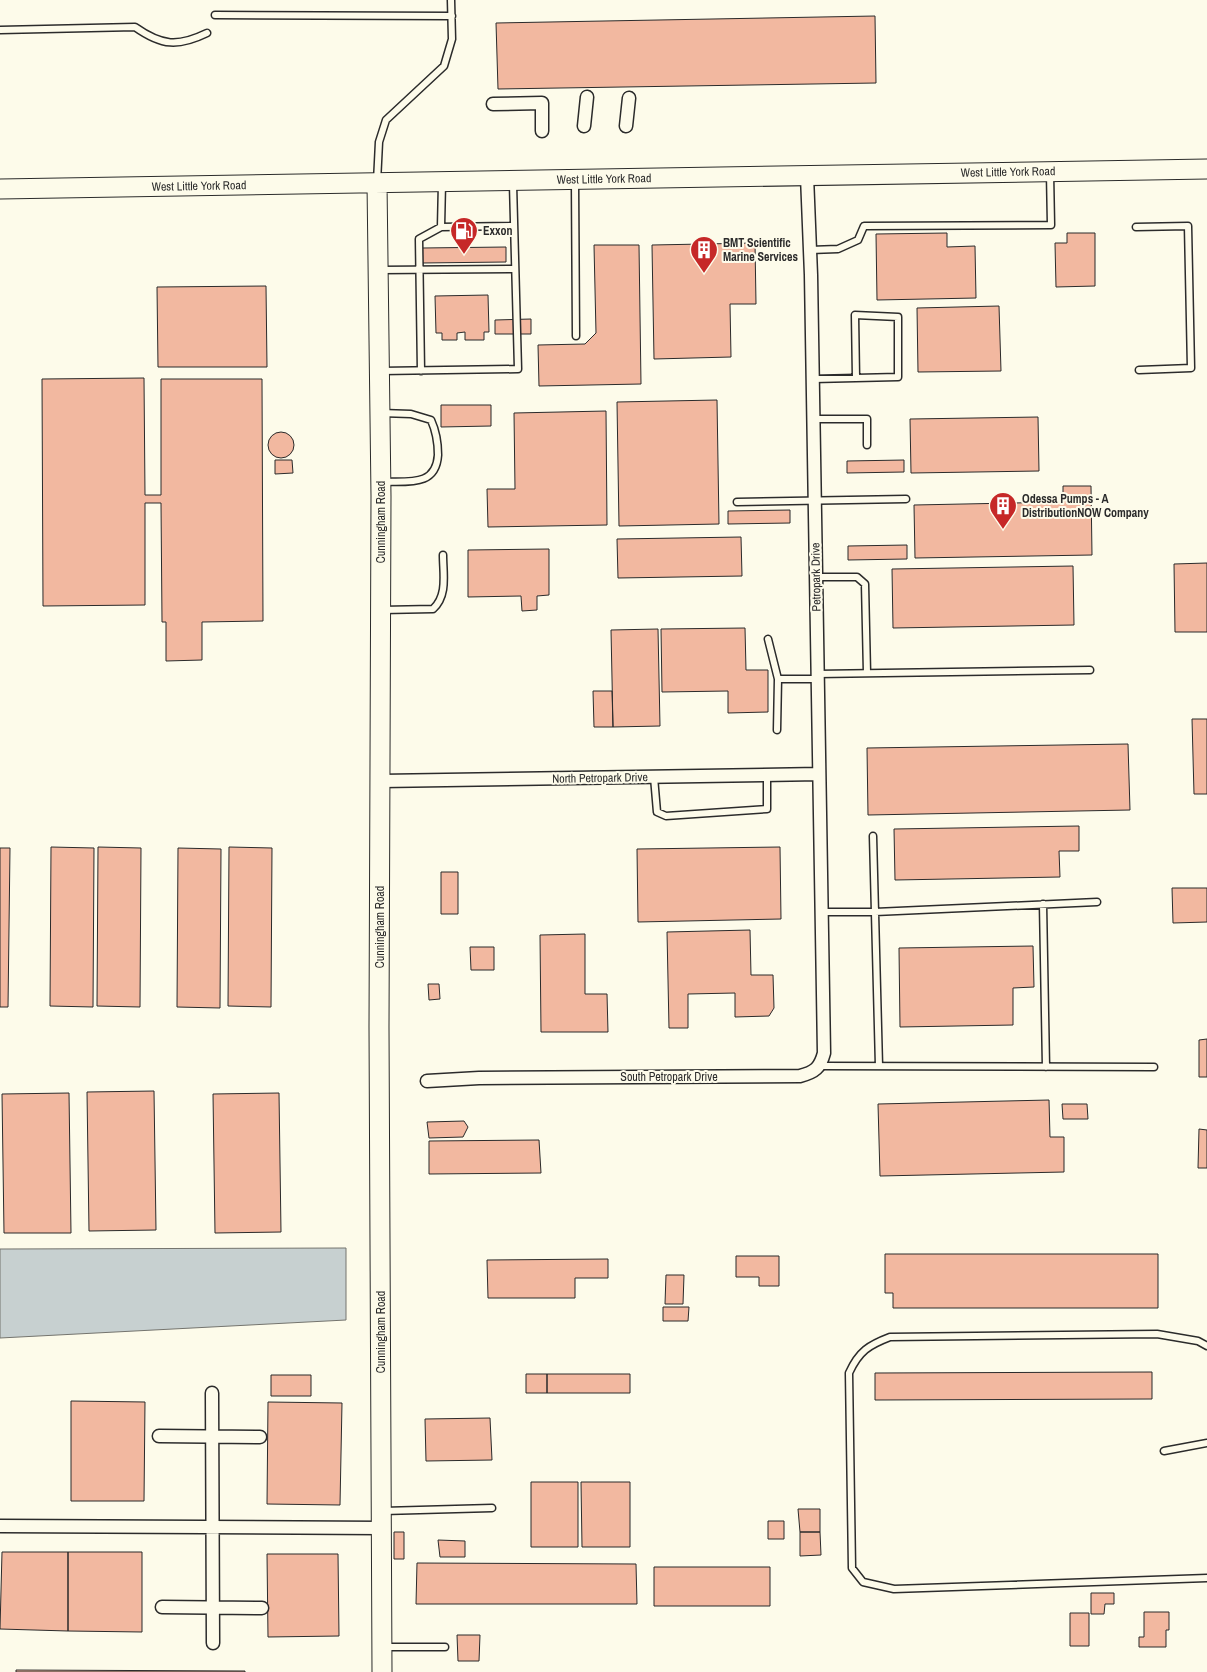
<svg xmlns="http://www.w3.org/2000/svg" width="1207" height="1672" viewBox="0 0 1207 1672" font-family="'Archivo Narrow',sans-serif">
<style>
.water{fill:#c7d0d0;stroke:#74746e}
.building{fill:#f2b8a0;stroke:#2b2b2b}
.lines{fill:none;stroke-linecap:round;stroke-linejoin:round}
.lane-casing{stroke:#2b2b2b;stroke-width:9}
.street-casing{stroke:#2b2b2b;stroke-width:15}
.secondary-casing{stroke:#2b2b2b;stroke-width:21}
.lane{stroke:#fdfbea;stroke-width:6}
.street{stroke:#fdfbea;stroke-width:12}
.secondary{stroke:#fdfbea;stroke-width:19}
.labels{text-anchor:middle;stroke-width:4;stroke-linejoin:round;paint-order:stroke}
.street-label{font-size:12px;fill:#2b2b2b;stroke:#fdfbea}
.poi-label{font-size:12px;font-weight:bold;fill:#2b2b2b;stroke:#fdfbea;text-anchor:start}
</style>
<rect width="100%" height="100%" fill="#fdfbea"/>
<!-- water -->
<path class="water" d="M346,1248V1320L0,1338V1249Z"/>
<!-- building -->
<path class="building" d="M875,16L876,83L498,89L496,23Z
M947,233V247L975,246L976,298L877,300L876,234Z
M1067,233H1095V286L1056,287L1055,243H1067Z
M755,243L756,304H730L731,357L654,359L652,245Z
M594,245H639L641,384L539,386L538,345L585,344L596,333Z
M506,247V262L422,263V248Z
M266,286L267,367H158L157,287Z
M488,295L489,332H484V340H465V332L457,333V340H442V333H436L435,296Z
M999,306L1001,371L918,372L917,308Z
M531,319V334H495V320Z
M144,378L145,495H161V379H262L263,621L202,622V660L166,661V622H162L161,503H145V605L43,606L42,379Z
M717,400L719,524L619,526L617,402Z
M441,405H491V426L441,427Z
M606,411L607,525L488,527L487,489H515L514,413Z
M1038,417L1039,471L911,473L910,419Z
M268 445a13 13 0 1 1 26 0a13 13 0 1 1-26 0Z
M275,460H292L293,473L275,474Z
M904,460V472L847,473V461Z
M1063,486H1091L1092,555L915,558L914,505L1063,502Z
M790,510V523L728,524V511Z
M741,537L742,576L618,578L617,539Z
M907,545V559L848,560V546Z
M549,549V595L537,596V610L522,611L521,596L468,597V550Z
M1207,563V632H1175L1174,564Z
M1073,566L1074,625L893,628L892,569Z
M745,628L746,670H768V712L728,713V691L662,692L661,629Z
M658,629L660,726L613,727L611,630Z
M593,691H612L613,727H594Z
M1192,719H1207V794H1194Z
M1128,744L1130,810L868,815L867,748Z
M1079,826V851H1059L1060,877L895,880L894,829Z
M51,847L94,848L93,1007L50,1006Z
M98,847L141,848L140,1007L97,1006Z
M229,847L272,848L271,1007L228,1006Z
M780,847L781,919L638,922L637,849Z
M0,848H10L8,1007H0Z
M178,848L221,849L220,1008L177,1007Z
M441,872H458V914H441Z
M1172,888H1207V922L1173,923Z
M750,930L751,975H773L774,1008L769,1016L735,1017V993L688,994V1028H669L667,932Z
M585,934V994H607L608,1032H541L540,935Z
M1033,946L1034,987L1013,988V1025L900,1027L899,948Z
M470,947H494V970H471Z
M428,984H439L440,999L429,1000Z
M1207,1039V1077H1199V1040Z
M154,1091L156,1230L89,1231L87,1092Z
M69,1093L71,1233H4L2,1094Z
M279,1093L281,1232L215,1233L213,1094Z
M1049,1100L1050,1137H1064V1172L880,1176L878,1104Z
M1062,1104H1087L1088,1119H1063Z
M464,1121L468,1127L463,1137L429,1138L427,1122Z
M1199,1129L1207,1130V1168H1198Z
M539,1140L541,1173L429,1174V1141Z
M885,1254H1158V1308H893V1293H885Z
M736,1256H779V1286H759V1277H736Z
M608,1259V1278H575V1298H488L487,1260Z
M666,1275H684L683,1304H665Z
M663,1307H689L688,1321H663Z
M1152,1372V1399L875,1400V1373Z
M526,1374H547V1393H526Z
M547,1374H630V1393H547Z
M271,1375H311V1396H271Z
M71,1401L145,1402L144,1501H71Z
M268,1402L342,1403L340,1505L267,1504Z
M490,1418L492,1460L426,1461L425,1419Z
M531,1482H578V1547H531Z
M581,1482H630V1547H582Z
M798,1509H820V1532H800Z
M768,1521H784V1539H768Z
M394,1532H404V1559H394Z
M800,1532H820L821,1555L800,1556Z
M438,1540L465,1541V1557H440Z
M2,1552H68V1631L0,1629Z
M68,1552H142V1632L68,1631Z
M267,1554H338L339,1636L268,1637Z
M417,1563L636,1564L637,1604H416Z
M654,1567H770V1606H654Z
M1091,1593H1114V1604H1105L1104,1614H1091Z
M1144,1612H1169V1630H1166V1647H1139V1637H1144Z
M1070,1613H1089V1646H1070Z
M457,1635H480L479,1661H458Z
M16,1670L245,1671V1672H16Z"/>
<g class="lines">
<defs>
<path id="lane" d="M215,15L452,16
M0,30L135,27C162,46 178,47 207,33
M575,181L576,336
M377,182L379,142L386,120L444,66L452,39L451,0
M441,227L514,226
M1136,227L1188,226L1191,368L1139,370
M810,250L838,249L858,240L864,226L1051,225L1050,173
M380,270L515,269
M381,371L518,369L513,184
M421,371L419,239L441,227L442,183
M813,379L898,377V317L855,315L856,378
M381,413L411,414L431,420C436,431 438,442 438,455C436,487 408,481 383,482
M813,419H867V445
M737,502L906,499
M816,577H857L865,584L867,673
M382,610L433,609C448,595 443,574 443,555
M768,639L778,679
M817,674L1090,670
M777,730L778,679H817
M654,777L657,812L666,816L767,809V775
M873,836L879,1066
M1043,904L1046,1067
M821,912H875L1097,902
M820,1066L1154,1067
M1207,1346L1198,1341L1157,1334L890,1337C869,1345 859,1351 849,1373L852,1568L863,1582L894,1589L1207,1578
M1164,1451L1207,1443
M383,1511L492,1508
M383,1647H445"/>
<path id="street" d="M493,104L542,103V131
M584,126L587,97
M626,126L629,98
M381,781L819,774
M427,1081L479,1078L800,1076C815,1072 820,1068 824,1053L811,275L807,176
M212,1393L213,1643
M159,1436L260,1437
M0,1526L382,1528
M162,1607L262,1608"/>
<path id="secondary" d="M377,183L381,496L379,1027L382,1672
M0,189L1207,169"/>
</defs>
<!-- lane casing -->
<use href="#lane" class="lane-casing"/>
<!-- street casing -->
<use href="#street" class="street-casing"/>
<!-- secondary casing -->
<use href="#secondary" class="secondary-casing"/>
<!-- lane -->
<use href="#lane" class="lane"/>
<!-- street -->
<use href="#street" class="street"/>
<!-- secondary -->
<use href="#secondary" class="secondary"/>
</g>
<!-- icons -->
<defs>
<symbol id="fuel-pin" viewBox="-11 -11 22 30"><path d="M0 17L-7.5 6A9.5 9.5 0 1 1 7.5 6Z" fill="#c62828" stroke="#fdfbea"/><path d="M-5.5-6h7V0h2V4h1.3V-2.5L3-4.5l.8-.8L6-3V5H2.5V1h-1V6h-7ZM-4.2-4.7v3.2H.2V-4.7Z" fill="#fff"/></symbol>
<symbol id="building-pin" viewBox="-11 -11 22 30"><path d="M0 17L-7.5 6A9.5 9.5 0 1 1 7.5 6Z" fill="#c62828" stroke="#fdfbea"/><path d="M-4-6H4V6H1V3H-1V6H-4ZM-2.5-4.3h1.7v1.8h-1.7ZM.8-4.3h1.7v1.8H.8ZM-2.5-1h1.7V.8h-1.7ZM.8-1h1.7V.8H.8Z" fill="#fff"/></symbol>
</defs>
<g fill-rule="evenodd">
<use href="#fuel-pin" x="448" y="215" width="32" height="43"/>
<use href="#building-pin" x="688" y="234" width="32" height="43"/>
<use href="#building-pin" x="987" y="490" width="32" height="43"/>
</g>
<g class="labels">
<!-- street labels -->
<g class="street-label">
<text transform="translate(1008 172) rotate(-1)" y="4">West Little York Road</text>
<text transform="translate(604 179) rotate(-1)" y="4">West Little York Road</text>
<text transform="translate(199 186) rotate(-1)" y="4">West Little York Road</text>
<text transform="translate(381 522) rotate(-90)" y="4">Cunningham Road</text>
<text transform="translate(816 577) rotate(-91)" y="4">Petropark Drive</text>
<text transform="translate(600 778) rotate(-1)" y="4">North Petropark Drive</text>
<text transform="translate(380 927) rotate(-90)" y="4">Cunningham Road</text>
<text x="669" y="1081">South Petropark Drive</text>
<text transform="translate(381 1332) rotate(-90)" y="4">Cunningham Road</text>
</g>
<!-- poi labels -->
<g class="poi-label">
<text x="483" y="235">Exxon</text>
<text x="723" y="247">BMT Scientific<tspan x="723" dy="14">Marine Services</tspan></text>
<text x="1022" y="503">Odessa Pumps - A<tspan x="1022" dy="14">DistributionNOW Company</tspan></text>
</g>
</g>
</svg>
